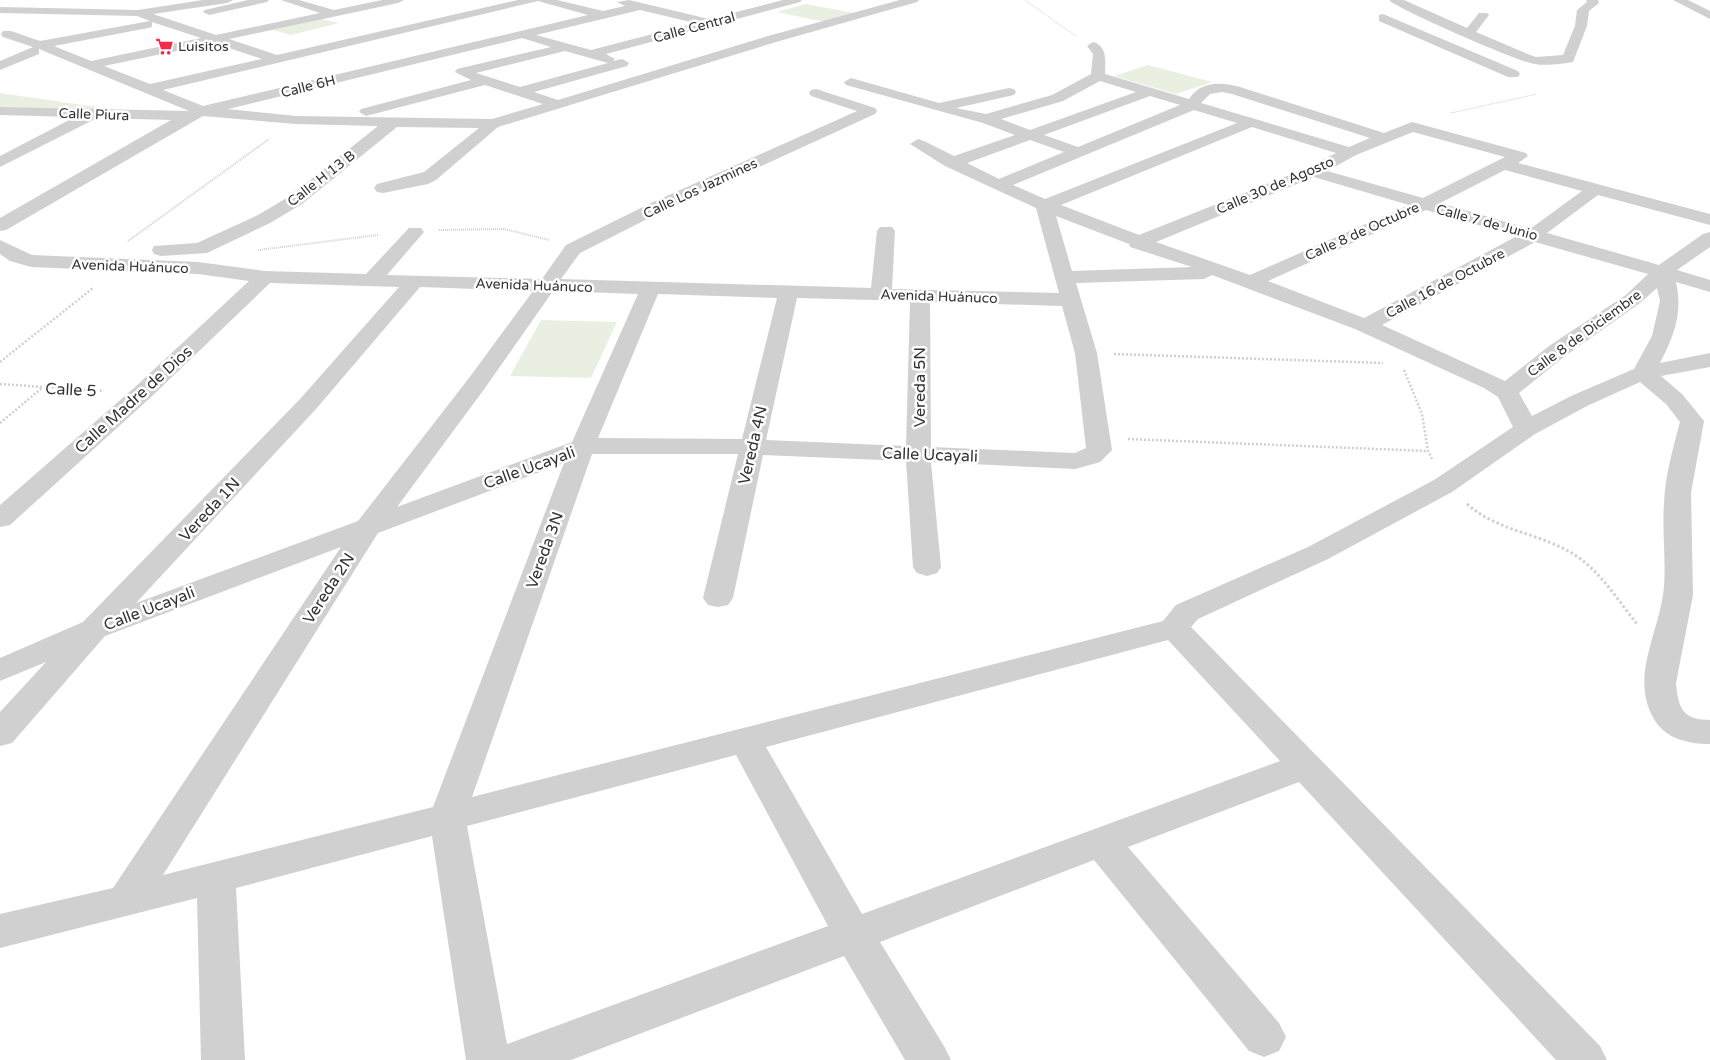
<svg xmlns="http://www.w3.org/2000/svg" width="1710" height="1060" viewBox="0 0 1710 1060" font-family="'Varela Round',sans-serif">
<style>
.green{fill:#eaf0e1}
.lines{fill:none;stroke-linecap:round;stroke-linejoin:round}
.path-far3{stroke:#d0d0d0;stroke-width:1;stroke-dasharray:1 1;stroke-linecap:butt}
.path-far2{stroke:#d0d0d0;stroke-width:2;stroke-dasharray:1 1;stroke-linecap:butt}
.path-far1{stroke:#d0d0d0;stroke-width:2.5;stroke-dasharray:2 2;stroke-linecap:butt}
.path{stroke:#d0d0d0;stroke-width:3;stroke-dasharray:2.5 2.5;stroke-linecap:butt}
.minor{fill:#d0d0d0;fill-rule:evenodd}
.labels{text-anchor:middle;stroke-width:5;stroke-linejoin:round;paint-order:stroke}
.far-street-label{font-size:14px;fill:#333;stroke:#fff}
.far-poi-label{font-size:14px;fill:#333;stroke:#fff;text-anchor:start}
.street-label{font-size:16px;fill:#333;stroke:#fff}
</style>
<rect width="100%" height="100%" fill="#fff"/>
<!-- green -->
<path class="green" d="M806,4L854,13L825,22L777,12Z
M321,19L339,23L291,35L273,30Z
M1148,65L1212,82L1176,94L1114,76Z
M0,93L124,111L0,107Z
M541,320L617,322L591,378L510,376Z"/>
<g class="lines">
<!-- path-far3 -->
<path class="path-far3" d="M1025,0L1076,36
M1451,113L1537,94"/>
<!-- path-far2 -->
<path class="path-far2" d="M439,230L504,229L549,240
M128,241L269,139
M258,250L378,235"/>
<!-- path-far1 -->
<path class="path-far1" d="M1114,354L1383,363
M0,362L93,288
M1404,370L1422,414L1428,451L1433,461
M0,384L104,391
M0,423L42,388
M1128,439L1428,451"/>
<!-- path -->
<path class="path" d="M1467,504C1498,531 1534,532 1568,551C1597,566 1617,599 1637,624"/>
<!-- minor -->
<path class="minor" d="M203,0H233L227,3L153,14L216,35L320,13L281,0H299L334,10L382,0H404L398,3L229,39L277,55L518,0H557L603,11L625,6L617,2L629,0L709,19L783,0H802L800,2L606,54L615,59L613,61L622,59L629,63L627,66L534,92L558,100L768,36L900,0H919L917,2L776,42L498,127L436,180L428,184L383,193L377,192L374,188L377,184L424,172L479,128L397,127L302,204L270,223L207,253L161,256L154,254L152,250L154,246L197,243L258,215L290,196L378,126L296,124L203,116L6,230L0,231V218L171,120L97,118L0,167V156L75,117L0,115V107L189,111L39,49V54L0,70V61L33,47L3,37L1,34L3,31H11L40,41L150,21L137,16L0,13V7L138,10ZM538,1L588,15L203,106L163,90ZM640,10L695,23L591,50L536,35ZM152,22L201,38L91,61L54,46L148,28L152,27ZM522,38L551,47L457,69L455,72L471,80L361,109L359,112L366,116L485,85L543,104L492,119L296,116L228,109ZM214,43L262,59L150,84L104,66ZM565,51L608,63L520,87L476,73Z
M248,0H269L267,2L209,15L203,12L205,10Z
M1389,0H1404L1467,28L1479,13H1487L1489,15L1476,32L1530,55L1536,57L1563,55L1575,26L1577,10L1587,2L1586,0H1598L1599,3L1589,11L1587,26L1573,62C1562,64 1545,66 1534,64C1519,62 1397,9 1389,0Z
M1673,0H1688L1710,11V19Z
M1383,14L1518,71L1520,74L1518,77H1508L1379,21V15Z
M1093,42C1108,46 1105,62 1105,74L1189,99C1201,81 1221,82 1240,87L1384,133L1412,122L1526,153L1528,156L1518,163L1710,214V225L1598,195L1547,233L1659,265L1703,234L1710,232V247L1677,270L1710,280V292L1676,282C1683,314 1674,335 1660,363L1710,353V367L1661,376L1682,394L1704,421L1691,493L1693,595L1676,683C1678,708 1683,720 1710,720V744C1689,744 1665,739 1654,719C1629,677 1660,632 1664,587C1666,559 1662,531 1664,503C1665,476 1673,448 1680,422L1666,404L1640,382L1587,406L1535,434L1452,492L1328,559L1198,619L1191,627L1600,1046L1607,1060H1556L1299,782L1128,847L1279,1023L1286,1037L1279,1051L1264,1057L1249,1051L1094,860L880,942L944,1046L951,1060H905L844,956L571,1060H466L432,836L236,888L245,1060H201L197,898L0,948V914L113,888L341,547L105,636L12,743L0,746V712L46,662L0,681V658L83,622L300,399L399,287L270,283L150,398L10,525L0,527V505L134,388L249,281L198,274L31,267L10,261L0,254V240L32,255L198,262L265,271L366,274L409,228H421L424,232L387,275L542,279L566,245L651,203L857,111L811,96L809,93L811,90L816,89L875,108L877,111L875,114L663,211L580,253L561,279L871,288L877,231L880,227H892L895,231L892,289L1059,293L1036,208L945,166L910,144L918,139L924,141L954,156L1015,135L983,123L846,85L844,82L851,78L939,103L1009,88L1014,89L1016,92L1014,95L956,108L986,114L1052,95L1091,74L1093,54L1087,46ZM1100,81L1136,92L1030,130L1001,119L1063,101ZM1222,92L1232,94L1370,138L1349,147L1201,103L1210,94ZM1150,96L1180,105L1078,147L1044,135ZM1194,110L1237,123L1045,199L1013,185ZM1252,127L1336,153L1307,168L1139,235L1061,205ZM1413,132L1505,157L1423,198L1327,171L1356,155ZM1030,140L1064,152L999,179L967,163ZM1505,170L1582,191L1530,229L1440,203ZM1314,177L1409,205L1250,275L1156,242ZM1426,210L1517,236L1364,318L1268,281ZM1056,216L1129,244L1130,247L1192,267L1072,271ZM1535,242L1648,274L1626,295L1549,346L1505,381L1382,325ZM1212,275L1355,329L1484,388L1498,397L1513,427L1434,480L1308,547L1176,605L1163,621L472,797L592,454H738L703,598L708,605L718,607L728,605L733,598L763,455L906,461L913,567L917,573L927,576L937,573L941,567L931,462L1075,469L1100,462L1112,450L1097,353L1076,283L1204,279ZM420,287L533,291L469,378L358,521L136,603L316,409ZM1657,288L1660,301L1652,336L1634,369L1571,396L1532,416L1519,393L1565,356L1640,303ZM553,291L638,294L572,442L397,507L485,388ZM658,294L777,298L742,439L598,438ZM797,298L910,301L906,446L766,440ZM930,302L1062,306L1075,353L1086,448L1075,453L931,447ZM564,463L433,807L163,875L378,533ZM1168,640L1280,761L862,914L766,747ZM736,755L828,926L507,1044L467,826Z"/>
</g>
<!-- icons -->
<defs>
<symbol id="supermarket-bare" viewBox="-9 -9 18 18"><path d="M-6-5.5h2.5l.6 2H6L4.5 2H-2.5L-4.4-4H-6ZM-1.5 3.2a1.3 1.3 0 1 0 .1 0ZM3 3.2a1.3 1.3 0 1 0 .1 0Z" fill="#f42b48" stroke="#fff" stroke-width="2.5" paint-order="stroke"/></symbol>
</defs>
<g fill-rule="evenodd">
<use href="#supermarket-bare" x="152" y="34" width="25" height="25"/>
</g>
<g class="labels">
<!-- far-street labels -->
<g class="far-street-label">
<text transform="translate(694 27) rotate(-15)" y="5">Calle Central</text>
<text transform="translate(308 86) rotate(-14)" y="5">Calle 6H</text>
<text transform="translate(94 114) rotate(2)" y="5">Calle Piura</text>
<text transform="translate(321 178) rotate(-38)" y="5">Calle H 13 B</text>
<text transform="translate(1275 185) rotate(-23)" y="5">Calle 30 de Agosto</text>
<text transform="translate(700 188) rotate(-25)" y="5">Calle Los Jazmines</text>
<text transform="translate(1487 222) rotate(15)" y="5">Calle 7 de Junio</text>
<text transform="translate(1362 231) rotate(-24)" y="5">Calle 8 de Octubre</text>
<text transform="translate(130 266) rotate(2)" y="5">Avenida Huánuco</text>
<text transform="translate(1445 283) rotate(-28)" y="5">Calle 16 de Octubre</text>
<text transform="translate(534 285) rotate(2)" y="5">Avenida Huánuco</text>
<text transform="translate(939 296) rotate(2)" y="5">Avenida Huánuco</text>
<text transform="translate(1584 333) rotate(-36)" y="5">Calle 8 de Diciembre</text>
</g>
<!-- far-poi labels -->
<g class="far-poi-label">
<text x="178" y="51">Luisitos</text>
</g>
<!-- street labels -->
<g class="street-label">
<text transform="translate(919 387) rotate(-90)" y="6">Vereda 5N</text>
<text transform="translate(71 389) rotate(3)" y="6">Calle 5</text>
<text transform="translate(133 399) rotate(-42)" y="6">Calle Madre de Dios</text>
<text transform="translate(752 445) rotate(-77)" y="6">Vereda 4N</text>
<text transform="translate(930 454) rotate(2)" y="6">Calle Ucayali</text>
<text transform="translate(529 467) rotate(-20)" y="6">Calle Ucayali</text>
<text transform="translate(209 509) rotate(-47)" y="6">Vereda 1N</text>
<text transform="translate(544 550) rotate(-70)" y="6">Vereda 3N</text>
<text transform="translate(328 588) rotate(-57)" y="6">Vereda 2N</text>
<text transform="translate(149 608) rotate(-21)" y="6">Calle Ucayali</text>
</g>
</g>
</svg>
